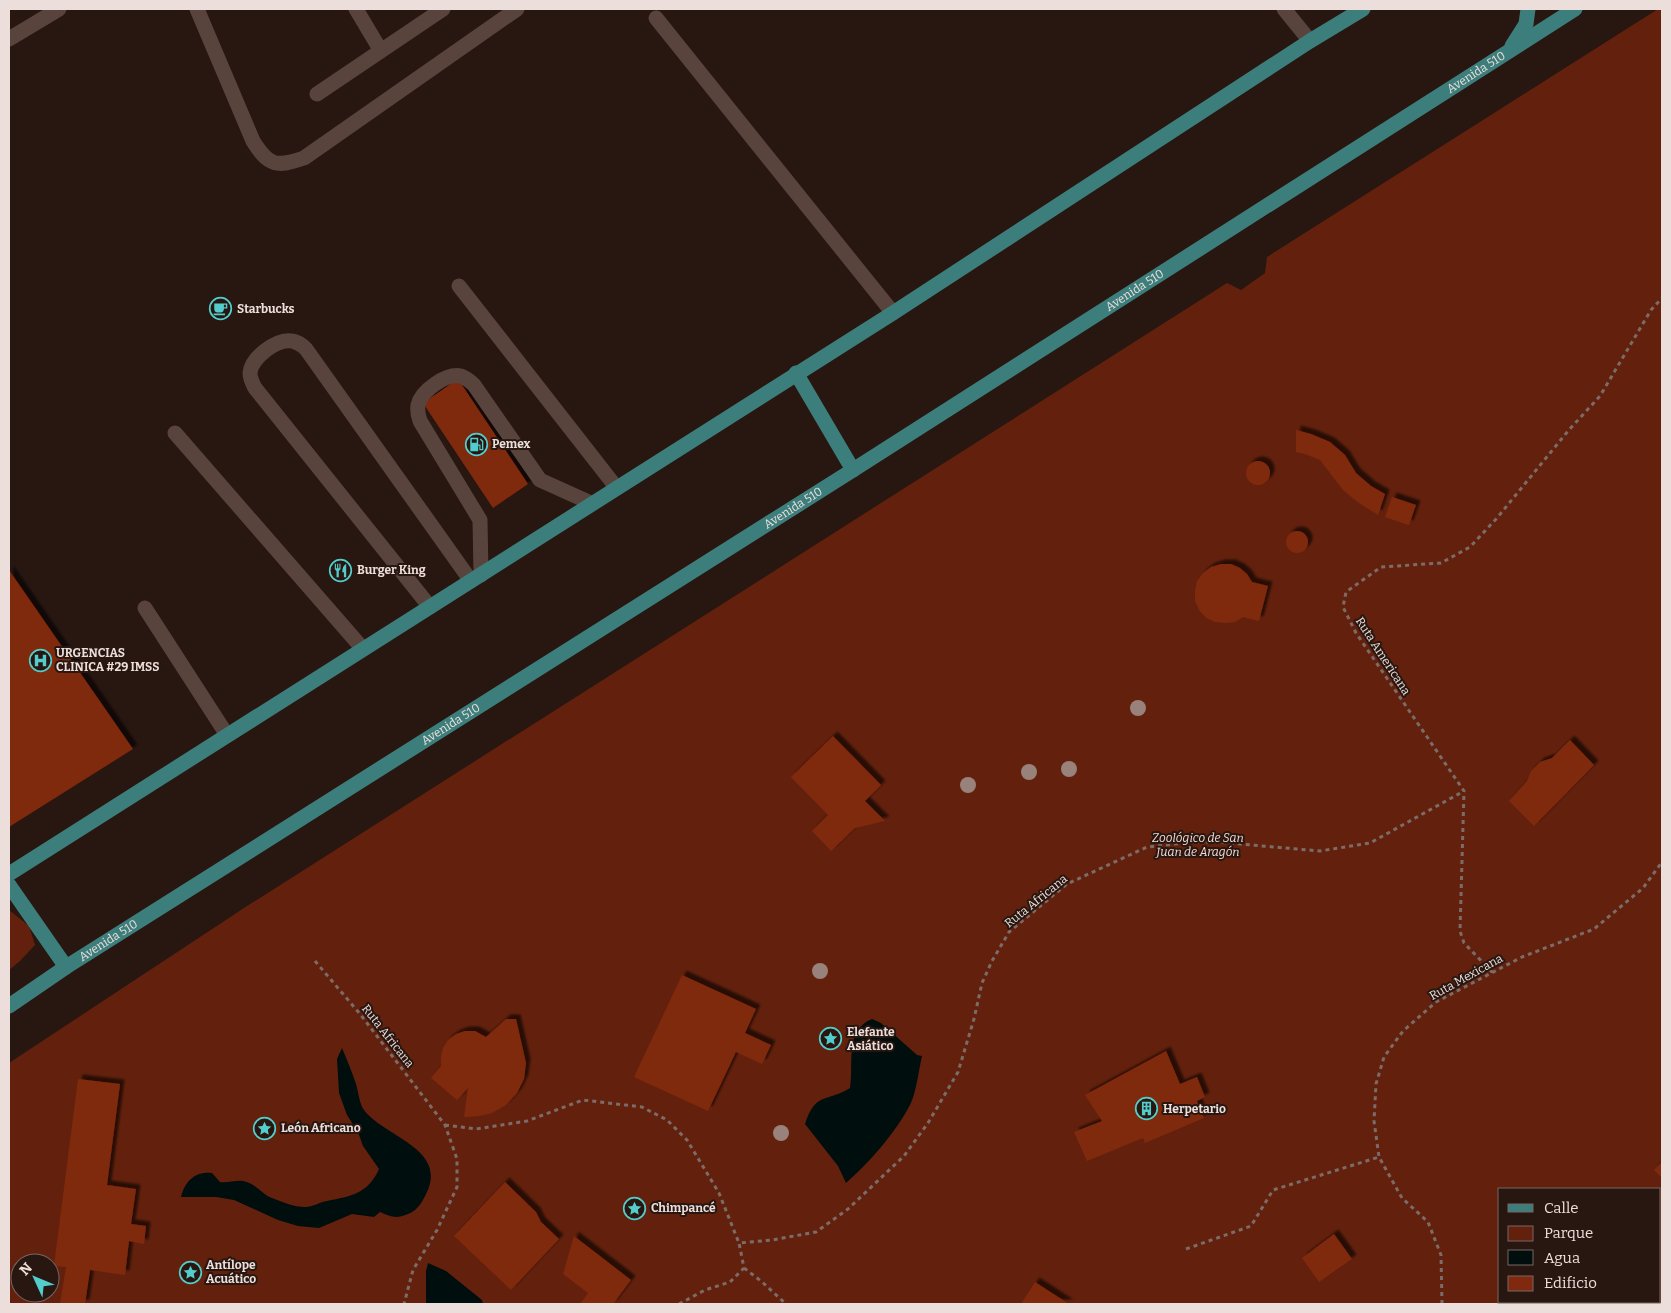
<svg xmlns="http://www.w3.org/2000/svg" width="1671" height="1313" viewBox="0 0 1671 1313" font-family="Bitter,serif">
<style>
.green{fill:#63210d;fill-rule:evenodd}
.water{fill:#000e0e}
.building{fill:#80290e;filter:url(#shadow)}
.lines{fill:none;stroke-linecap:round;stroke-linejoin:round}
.path{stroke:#7c6c68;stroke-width:3;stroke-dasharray:4 4;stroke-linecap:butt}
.service{stroke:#59443d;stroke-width:15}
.minor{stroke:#59443d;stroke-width:15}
.primary{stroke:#3c7e7b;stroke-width:15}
.tree{fill:#99827c}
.labels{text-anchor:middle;stroke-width:4;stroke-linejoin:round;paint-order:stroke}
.street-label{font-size:12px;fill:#ecdfdb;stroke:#281611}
.poi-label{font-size:12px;font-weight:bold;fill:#ecdfdb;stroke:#281611;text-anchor:start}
.park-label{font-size:12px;font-style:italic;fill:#f5dbd3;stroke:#281611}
</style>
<defs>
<filter id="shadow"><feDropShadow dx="4.5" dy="-4.5" stdDeviation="1" flood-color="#0009"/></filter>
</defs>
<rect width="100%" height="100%" fill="#281611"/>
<!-- green -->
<path class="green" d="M1658,9H1662V1304H9V1063L244,908L1227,283L1241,290L1265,273L1267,257ZM1500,1189H1660V1302H1500ZM20,1263H50V1293H20Z
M9,910L29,926L35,945L20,961L9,970Z"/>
<!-- water -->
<path class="water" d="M872,1019L881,1023L917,1055L922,1056C919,1069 916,1094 910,1105C896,1132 869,1163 846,1183L838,1166L805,1124C816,1091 826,1103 850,1088C854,1065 844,1030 872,1019Z
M342,1048C347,1060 352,1072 356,1084C358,1091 359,1100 362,1107C379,1136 450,1147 426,1194C423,1201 416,1212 408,1214C396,1219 391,1217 380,1212L374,1217L352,1214L319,1228L298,1226L278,1220L234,1200L216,1197H181C185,1181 195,1171 212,1173L220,1182C228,1183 236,1180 243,1181C255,1183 262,1194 272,1198C282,1202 294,1207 305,1207C313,1207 320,1202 327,1201C351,1196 368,1194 379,1169L363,1146L358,1132L347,1115L339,1093L337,1059Z
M428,1263L446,1271L482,1300L483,1304H426V1271Z"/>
<!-- building -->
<path class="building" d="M458,379L528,484L493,508L423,403Z
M1296,430L1311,434L1330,442L1345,455L1356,473L1371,486L1385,494L1378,515L1359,503L1343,490L1320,460L1305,454L1296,452Z
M1246 473a12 12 0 1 1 24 0a12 12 0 1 1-24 0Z
M1392,497L1416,505L1409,525L1385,517Z
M1286 542a11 11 0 1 1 22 0a11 11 0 1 1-22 0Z
M1221,564H1231L1240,568L1247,574L1252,582L1268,586L1259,621L1243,617L1235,622L1225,623L1215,622L1206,618L1199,610L1195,601V591L1197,581L1203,573L1211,567Z
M9,570L133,749L9,827Z
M833,736L881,785L865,801L885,821L855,828L831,851L812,831L828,815L791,777Z
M1570,740L1594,765L1534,826L1509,801L1527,781L1531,771L1540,762L1552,758Z
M682,975L756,1009L745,1033L771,1045L762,1064L736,1052L708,1111L634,1077Z
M506,1019H516L526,1063L524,1079L517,1093L506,1105L492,1113L479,1116L464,1117L468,1088L457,1100L431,1078L441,1066V1057L443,1048L448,1040L456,1034L465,1031H475L486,1037Z
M1166,1051L1180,1084L1197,1077L1205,1097L1197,1101L1204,1118L1145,1143L1143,1138L1087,1161L1074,1132L1102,1121L1085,1095Z
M78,1079L120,1084L107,1185L136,1189L131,1224L146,1226L144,1244L129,1241L125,1275L90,1270L85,1304H60L66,1267L54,1266Z
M1662,1162V1178L1654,1170Z
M505,1182L536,1212L541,1222L559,1239L511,1290L454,1236Z
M1334,1234L1352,1259L1319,1282L1302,1258Z
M574,1236L631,1280L613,1304H580L588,1293L563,1274Z
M1035,1282L1069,1304H1021Z"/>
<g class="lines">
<!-- path -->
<path class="path" d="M315,961L360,1014L445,1125L457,1159V1187L437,1230L413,1270L404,1304
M1492,972L1464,943L1460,931L1464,791L1356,633L1343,607L1346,592L1381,567L1441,563L1470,547L1497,518L1568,431L1600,396L1651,310L1662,298
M445,1125L476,1129L527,1121L583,1100L642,1107L667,1120L687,1140L719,1193L739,1243
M1186,1249L1251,1226L1273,1190L1379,1157
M744,1268L761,1281L786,1304
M679,1304L705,1290L730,1282L744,1268L739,1243L772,1240L816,1232L848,1209L904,1156L928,1123L958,1072L974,1019L982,983L992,961L1009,932L1067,884L1147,847L1194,842H1217L1320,851L1370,843L1464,791
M1442,1304L1441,1255L1428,1222L1402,1198L1379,1157L1374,1121L1376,1084L1384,1057L1403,1031L1436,1002L1522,957L1594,929L1643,888L1662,862"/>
<!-- service -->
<path class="service" d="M1284,9L1310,41
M656,18L893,313
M459,286L616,487
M175,433L363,649
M481,575L480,520L420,421C418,415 417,411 418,405C421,391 446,373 461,376C466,378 470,381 474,385L540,480L591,503
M430,607L255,388C253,384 250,379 250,373C251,358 277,338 292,341C298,342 302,345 306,349L471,581
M145,608L227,735"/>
<!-- minor -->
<path class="minor" d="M197,9L253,141C269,167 277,167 304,158L517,9
M356,9L381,51
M9,39L59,9
M317,94L443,9"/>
<!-- primary -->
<g class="primary">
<path d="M1512,46L1526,24L1528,9"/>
<path d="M796,373L853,470"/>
<path d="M9,874L893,313L1310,41L1363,9"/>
<path d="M9,885L66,967"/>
<path id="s1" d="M9,1006L66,967L853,470L1575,9"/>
</g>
</g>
<!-- trees -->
<g class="tree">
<circle cx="1138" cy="708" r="8"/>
<circle cx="1069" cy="769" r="8"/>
<circle cx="1029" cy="772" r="8"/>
<circle cx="968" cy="785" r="8"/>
<circle cx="820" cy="971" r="8"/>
<circle cx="781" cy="1133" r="8"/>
</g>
<!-- icons -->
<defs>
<symbol id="cafe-ring" viewBox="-11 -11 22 22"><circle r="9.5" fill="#281611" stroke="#52cdcc" stroke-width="1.5"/><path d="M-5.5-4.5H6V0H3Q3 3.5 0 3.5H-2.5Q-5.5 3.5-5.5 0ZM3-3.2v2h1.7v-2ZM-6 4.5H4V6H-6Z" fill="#52cdcc"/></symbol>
<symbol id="fuel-ring" viewBox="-11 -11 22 22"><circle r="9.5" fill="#281611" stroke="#52cdcc" stroke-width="1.5"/><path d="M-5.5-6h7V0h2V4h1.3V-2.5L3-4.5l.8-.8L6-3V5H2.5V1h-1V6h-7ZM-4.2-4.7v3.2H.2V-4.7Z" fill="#52cdcc"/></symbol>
<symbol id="restaurant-ring" viewBox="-11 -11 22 22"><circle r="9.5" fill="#281611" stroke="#52cdcc" stroke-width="1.5"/><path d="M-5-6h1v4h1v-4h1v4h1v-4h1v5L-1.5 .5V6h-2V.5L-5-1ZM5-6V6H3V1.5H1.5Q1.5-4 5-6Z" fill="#52cdcc"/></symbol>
<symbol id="hospital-ring" viewBox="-11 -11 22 22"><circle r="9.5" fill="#281611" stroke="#52cdcc" stroke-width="1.5"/><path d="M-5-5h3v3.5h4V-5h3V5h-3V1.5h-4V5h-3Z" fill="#52cdcc"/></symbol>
<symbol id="sight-ring" viewBox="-11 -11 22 22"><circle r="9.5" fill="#281611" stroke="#52cdcc" stroke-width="1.5"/><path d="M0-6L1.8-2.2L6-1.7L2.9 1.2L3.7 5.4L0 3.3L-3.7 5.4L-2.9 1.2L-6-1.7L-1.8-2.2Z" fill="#52cdcc"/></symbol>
<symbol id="building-ring" viewBox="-11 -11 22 22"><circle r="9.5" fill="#281611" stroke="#52cdcc" stroke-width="1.5"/><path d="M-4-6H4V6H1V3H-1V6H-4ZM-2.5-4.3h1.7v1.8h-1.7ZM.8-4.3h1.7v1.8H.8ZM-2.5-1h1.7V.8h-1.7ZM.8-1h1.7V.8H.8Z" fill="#52cdcc"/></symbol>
</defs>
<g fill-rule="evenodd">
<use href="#cafe-ring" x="208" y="296" width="25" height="25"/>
<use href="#fuel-ring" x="464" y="432" width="25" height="25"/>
<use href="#restaurant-ring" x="328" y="558" width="25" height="25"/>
<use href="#hospital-ring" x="28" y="648" width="25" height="25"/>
<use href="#sight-ring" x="818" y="1026" width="25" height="25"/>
<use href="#building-ring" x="1134" y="1096" width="25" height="25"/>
<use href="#sight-ring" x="252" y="1116" width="25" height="25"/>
<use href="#sight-ring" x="622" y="1196" width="25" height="25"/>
<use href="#sight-ring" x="178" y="1260" width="25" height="25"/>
</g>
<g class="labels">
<!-- street labels -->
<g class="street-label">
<text dy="4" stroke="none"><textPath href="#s1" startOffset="1739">Avenida 510</textPath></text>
<text dy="4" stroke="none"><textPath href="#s1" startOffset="1334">Avenida 510</textPath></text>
<text dy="4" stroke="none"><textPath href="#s1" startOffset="929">Avenida 510</textPath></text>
<text transform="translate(1383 656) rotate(57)" y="4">Ruta Americana</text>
<text dy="4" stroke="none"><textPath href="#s1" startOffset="524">Avenida 510</textPath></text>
<text transform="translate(1036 901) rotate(-39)" y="4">Ruta Africana</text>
<text dy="4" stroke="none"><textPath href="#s1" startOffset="119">Avenida 510</textPath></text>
<text transform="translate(1466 977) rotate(-29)" y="4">Ruta Mexicana</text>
<text transform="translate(388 1036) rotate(52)" y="4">Ruta Africana</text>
</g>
<!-- poi labels -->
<g class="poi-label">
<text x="237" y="313">Starbucks</text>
<text x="492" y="448">Pemex</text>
<text x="357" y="574">Burger King</text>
<text x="56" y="657">URGENCIAS<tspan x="56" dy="14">CLINICA #29 IMSS</tspan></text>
<text x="847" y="1036">Elefante<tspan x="847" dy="14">Asiático</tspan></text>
<text x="1163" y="1113">Herpetario</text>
<text x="281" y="1132">León Africano</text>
<text x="651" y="1212">Chimpancé</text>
<text x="206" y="1269">Antílope<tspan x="206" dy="14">Acuático</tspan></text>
</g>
<!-- park labels -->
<g class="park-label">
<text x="1198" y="842">Zoológico de San<tspan x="1198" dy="14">Juan de Aragón</tspan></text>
</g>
</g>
<!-- border -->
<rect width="1671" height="1313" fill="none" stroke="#ecdfdb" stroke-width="20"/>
<!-- legend -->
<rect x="1498" y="1188" width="162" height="115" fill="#281611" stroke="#766662"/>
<rect x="1508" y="1204" width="25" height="8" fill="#3c7e7b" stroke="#766662"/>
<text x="1544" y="1213" font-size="15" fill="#ecdfdb">Calle</text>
<rect x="1508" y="1226" width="25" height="15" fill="#63210d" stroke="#766662"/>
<text x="1544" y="1238" font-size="15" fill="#ecdfdb">Parque</text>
<rect x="1508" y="1250" width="25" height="15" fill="#000e0e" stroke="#766662"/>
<text x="1544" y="1263" font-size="15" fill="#ecdfdb">Agua</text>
<rect x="1508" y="1276" width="25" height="15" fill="#80290e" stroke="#766662"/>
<text x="1544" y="1288" font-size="15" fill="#ecdfdb">Edificio</text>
<!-- north arrow -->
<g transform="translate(35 1278) rotate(314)"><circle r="24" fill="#281611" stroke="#766662"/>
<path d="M0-4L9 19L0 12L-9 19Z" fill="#52cdcc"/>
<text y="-8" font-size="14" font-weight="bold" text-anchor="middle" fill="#ecdfdb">N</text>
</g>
</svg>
